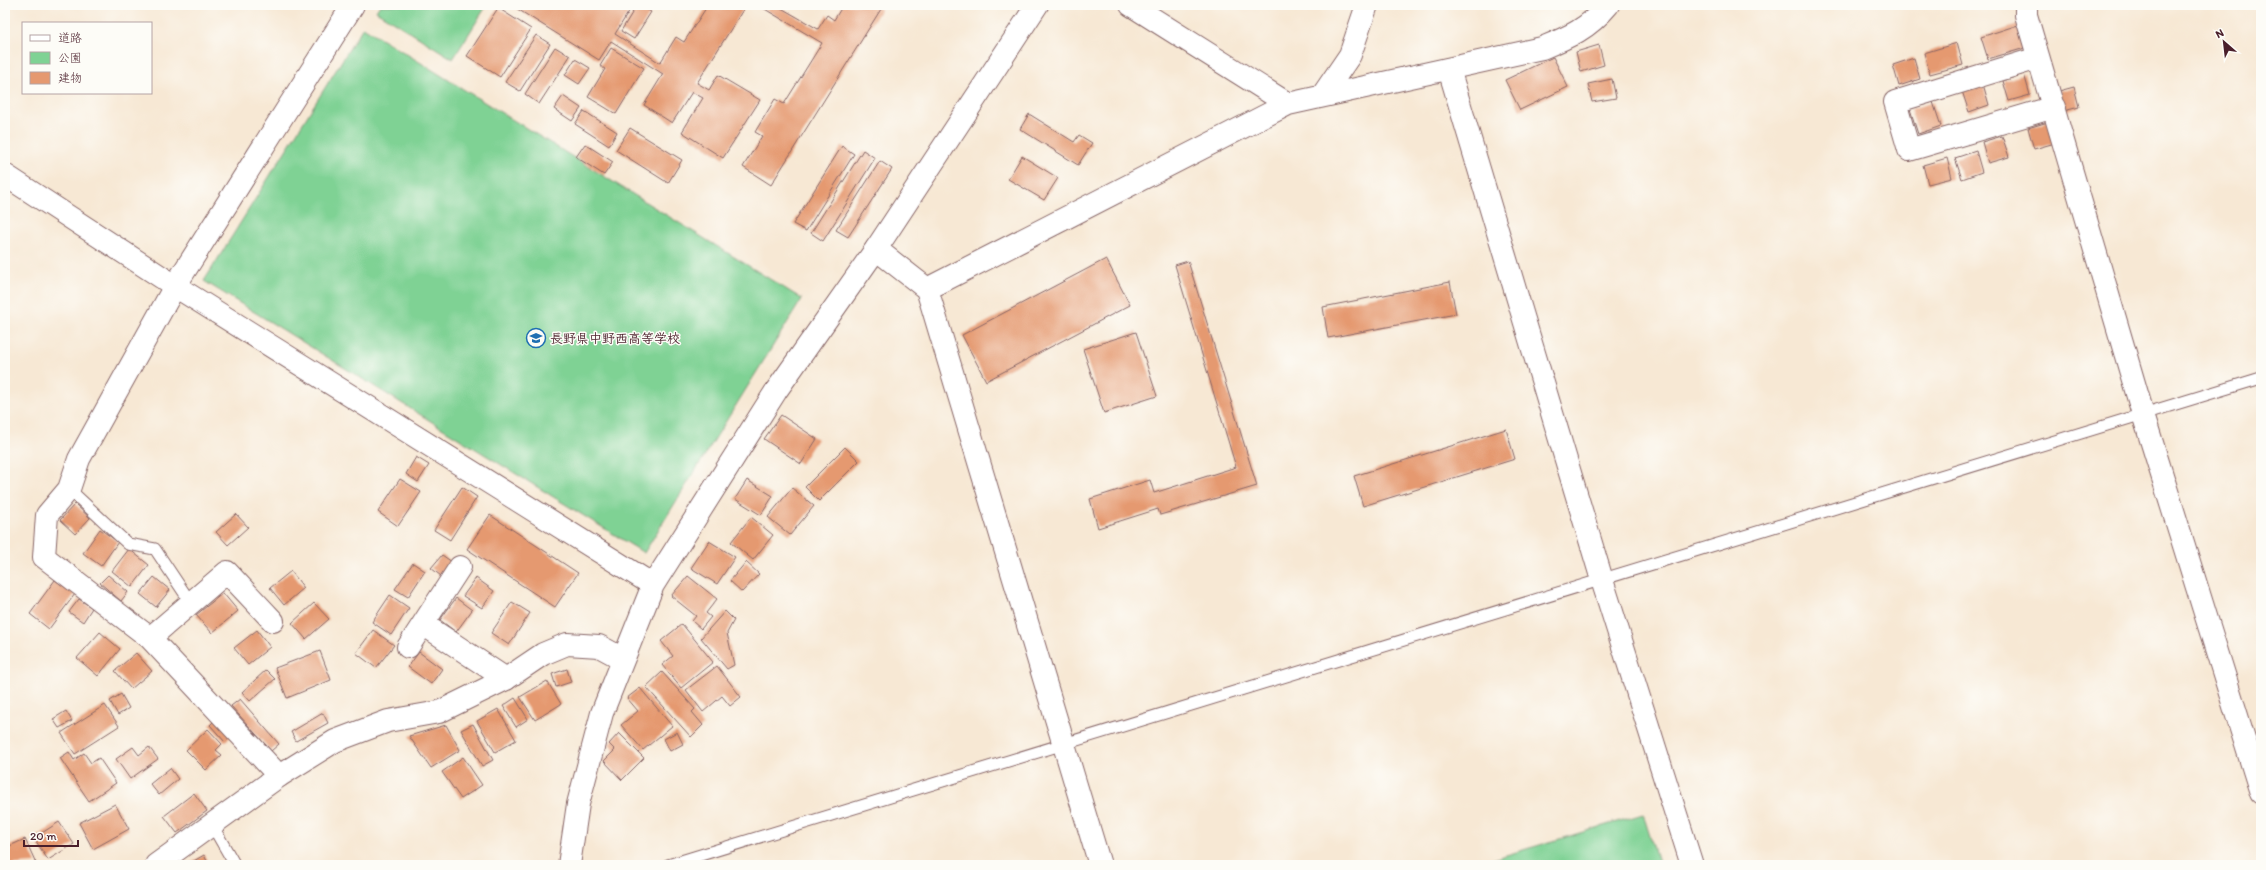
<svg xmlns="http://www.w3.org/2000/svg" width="2266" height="870" viewBox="0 0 2266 870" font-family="Itim,'Klee One',sans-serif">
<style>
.green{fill:#7fd294;stroke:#647860}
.building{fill:#e59970}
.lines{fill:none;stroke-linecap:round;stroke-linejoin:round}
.lane-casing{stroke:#876566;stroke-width:13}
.street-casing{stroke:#876566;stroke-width:24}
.secondary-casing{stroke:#876566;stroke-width:24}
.lane{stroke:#fff;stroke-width:11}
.street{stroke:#fff;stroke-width:22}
.secondary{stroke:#fff;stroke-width:22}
.labels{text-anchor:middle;stroke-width:3;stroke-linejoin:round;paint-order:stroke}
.poi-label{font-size:13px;font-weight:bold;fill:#4a1f2b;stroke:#fdfcf7;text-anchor:start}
</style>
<rect width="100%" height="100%" fill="#fdfcf7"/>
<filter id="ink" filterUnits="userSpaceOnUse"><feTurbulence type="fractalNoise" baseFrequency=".025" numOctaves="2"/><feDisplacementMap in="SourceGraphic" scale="8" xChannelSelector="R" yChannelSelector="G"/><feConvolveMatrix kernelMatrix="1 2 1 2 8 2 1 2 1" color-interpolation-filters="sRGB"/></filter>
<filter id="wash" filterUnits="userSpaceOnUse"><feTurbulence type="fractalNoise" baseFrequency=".012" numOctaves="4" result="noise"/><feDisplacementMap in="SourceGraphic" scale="16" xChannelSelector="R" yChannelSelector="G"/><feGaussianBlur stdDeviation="0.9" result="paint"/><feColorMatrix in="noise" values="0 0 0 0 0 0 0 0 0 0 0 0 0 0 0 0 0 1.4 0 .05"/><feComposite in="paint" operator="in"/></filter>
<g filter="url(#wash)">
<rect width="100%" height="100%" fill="#f7e8d4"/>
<!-- green -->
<path class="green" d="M380,5H487L453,59L376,11Z
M363,27L802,299L644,553L204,281Z
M1643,814L1659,865H1473Z"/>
<g id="blocks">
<!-- building -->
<path class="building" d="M511,5H633L615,34L660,63L676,37L684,42L708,5H746L697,83L709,90L718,75L760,100L723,158L682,132L703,98L692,92L672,123L644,105L663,74L611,41L599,60Z
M637,5H644L643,7L651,12L634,39L621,31Z
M758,5H776L818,29L827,15L834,20L843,5H875L881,9L771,185L743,167L762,136L755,132L775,99L784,104L822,43Z
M498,8L531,29L500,77L467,56Z
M2018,25L2025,48L1988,59L1981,37Z
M536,35L550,44L520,91L505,82Z
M1957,43L1963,65L1930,74L1924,53Z
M1599,45L1604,65L1581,72L1576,52Z
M555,47L570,56L539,104L525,94Z
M611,48L644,68L616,114L588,97L605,69L600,66Z
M1553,57L1568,87L1520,110L1505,80Z
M1914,58L1920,79L1899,86L1893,65Z
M575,59L590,68L579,84L565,75Z
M2024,74L2030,95L2009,101L2003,81Z
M1612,79L1616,98L1592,102L1588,84Z
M1983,84L1989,105L1969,112L1962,91Z
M2074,87L2079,107L2064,111L2059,91Z
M563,96L581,108L572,121L554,109Z
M1933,102L1941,126L1918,134L1910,109Z
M584,111L617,132L609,146L575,124Z
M1029,114L1074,142L1079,135L1092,143L1078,165L1020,129Z
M2048,122L2055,143L2034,149L2028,128Z
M630,128L682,160L668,183L616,150Z
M2002,136L2009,157L1988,163L1982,142Z
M585,144L613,162L604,175L576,157Z
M842,146L854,154L806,231L793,224Z
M863,150L875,158L823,241L811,233Z
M1976,151L1982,172L1962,179L1955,158Z
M1022,156L1058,178L1044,200L1008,179Z
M1947,158L1952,178L1928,184L1923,165Z
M880,161L892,169L848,237L836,230Z
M1106,259L1130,305L986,381L962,335Z
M1188,261L1257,486L1160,515L1158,509L1098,528L1090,499L1150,480L1154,493L1236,467L1175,265Z
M1450,282L1456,314L1328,338L1323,307Z
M1136,332L1157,396L1104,413L1083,349Z
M781,415L817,439L801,464L764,439Z
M1506,429L1515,459L1363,506L1354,476Z
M845,447L859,461L819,501L805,487Z
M416,457L429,465L418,482L406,474Z
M400,479L421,492L398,526L378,512Z
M747,480L773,496L761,515L735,499Z
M462,487L477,497L450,540L434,530Z
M792,488L814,506L790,535L768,517Z
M75,504L90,518L75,534L60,520Z
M236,514L248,527L228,545L216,532Z
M490,515L578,573L555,607L467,549Z
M751,517L773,535L753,560L731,542Z
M100,529L118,542L101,566L83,553Z
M709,541L735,557L717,584L691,568Z
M129,549L149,565L132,587L112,571Z
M442,555L452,562L441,576L431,568Z
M746,562L759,574L742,592L730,581Z
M413,563L425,571L408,597L395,589Z
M291,571L304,588L284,605L270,588Z
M108,575L128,592L121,601L100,583Z
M688,576L717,599L706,613L711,617L701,629L692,621L696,616L671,596Z
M154,577L170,590L156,607L140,594Z
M476,578L494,591L482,608L463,596Z
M55,580L75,594L49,629L30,614Z
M223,593L238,611L212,633L196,615Z
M390,595L409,608L391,635L372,622Z
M456,598L472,610L456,632L440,620Z
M79,599L92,608L83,622L69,612Z
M512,602L530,613L509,645L491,633Z
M314,603L329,619L306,639L292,623Z
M725,611L734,620L727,633L734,665L727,669L701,638Z
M682,624L713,662L681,688L662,665L673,656L661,641Z
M257,630L270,647L248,665L234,648Z
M373,630L394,645L376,668L356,653Z
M100,632L120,649L98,676L77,658Z
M320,651L331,680L287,698L275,668Z
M419,652L442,669L431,684L408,667Z
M136,653L152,671L131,689L115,671Z
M717,666L741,697L730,706L722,696L703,712L686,690Z
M567,669L571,682L556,687L552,674Z
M266,670L275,679L250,701L242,692Z
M662,672L695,709L692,712L703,725L691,737L646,687Z
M547,681L561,704L535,720L520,697Z
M640,688L672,726L643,750L621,725L638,711L627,698Z
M121,694L129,708L118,715L110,701Z
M515,698L528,719L516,727L503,706Z
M240,699L279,744L271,751L231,706Z
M105,705L119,726L75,754L61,733Z
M498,709L516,740L495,752L477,721Z
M66,711L72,721L59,728L53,719Z
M323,713L328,723L296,741L291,732Z
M217,718L233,735L225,742L210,725Z
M473,724L493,760L482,766L461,730Z
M446,725L460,750L431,768L409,736Z
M208,729L222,744L216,750L222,755L206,770L186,750Z
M677,732L683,744L670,751L664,739Z
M619,733L644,758L622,780L604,761L615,750L609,744Z
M133,747L139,755L149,747L158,759L130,779L116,759Z
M69,752L74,760L84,753L91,763L99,758L116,783L89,801L60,758Z
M463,757L482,785L461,799L442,772Z
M170,768L178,779L159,795L150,784Z
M194,793L207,811L177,833L164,816Z
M115,804L129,829L93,849L79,823Z
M59,822L74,844L48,860L34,838Z
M25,839L36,863L5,865V848Z
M204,855L209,865H187Z"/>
</g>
</g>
<g filter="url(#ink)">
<use href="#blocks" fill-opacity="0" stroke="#876566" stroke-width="1"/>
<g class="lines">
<defs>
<path id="lane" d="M69,489L128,544L155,549L191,603
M212,825L235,865
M668,865L2261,378"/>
<path id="street" d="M1131,5L1288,104
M2026,5V15L2143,414L2261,793
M2038,58L1895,102L1909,150L2054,107
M1322,96L1350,55L1367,5
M876,249L927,289L1288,104L1542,48C1569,37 1588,29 1608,5
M927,289L1100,865
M460,567L423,624L506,679
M1602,580L1692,865
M150,638L227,572L273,621
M408,647L423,624
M279,776L150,638L44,557L47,515L69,489L79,459L175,286L353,5"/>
<path id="secondary" d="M1449,69L1602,580
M5,175L175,286L653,585
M156,865L279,776L335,741L388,721L439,712L506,679L543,654L567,644L599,646L623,659
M569,865L578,804L602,713L653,585L776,391L876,249L1037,5"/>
</defs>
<!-- lane casing -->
<use href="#lane" class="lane-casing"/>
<!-- street casing -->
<use href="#street" class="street-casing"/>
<!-- secondary casing -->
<use href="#secondary" class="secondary-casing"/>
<!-- lane -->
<use href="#lane" class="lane"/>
<!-- street -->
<use href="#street" class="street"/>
<!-- secondary -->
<use href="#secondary" class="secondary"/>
</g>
</g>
<!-- icons -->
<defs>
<symbol id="school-ring" viewBox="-11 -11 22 22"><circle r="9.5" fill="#fdfcf7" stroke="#1f6fb2" stroke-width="1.5"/><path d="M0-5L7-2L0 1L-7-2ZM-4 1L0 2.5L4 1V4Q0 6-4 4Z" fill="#1f6fb2"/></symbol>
</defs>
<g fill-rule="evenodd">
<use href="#school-ring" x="525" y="327" width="22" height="22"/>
</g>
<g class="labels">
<!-- poi labels -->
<g class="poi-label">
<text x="550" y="343">長野県中野西高等学校</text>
</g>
</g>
<!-- margin -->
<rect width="2266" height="870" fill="none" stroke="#fdfcf7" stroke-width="20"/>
<!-- legend -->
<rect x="22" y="22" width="130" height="72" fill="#fdfcf7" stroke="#b5a4a5"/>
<rect x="30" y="35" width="20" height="6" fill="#ffffff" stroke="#b5a4a5"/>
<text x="58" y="42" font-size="12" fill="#4a1f2b">道路</text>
<rect x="30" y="52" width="20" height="12" fill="#7fd294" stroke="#b5a4a5"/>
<text x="58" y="62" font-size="12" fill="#4a1f2b">公園</text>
<rect x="30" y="72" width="20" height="12" fill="#e59970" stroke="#b5a4a5"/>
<text x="58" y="82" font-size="12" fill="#4a1f2b">建物</text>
<!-- north arrow -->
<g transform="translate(2224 42) rotate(332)" stroke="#fdfcf7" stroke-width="3" paint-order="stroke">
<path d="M0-3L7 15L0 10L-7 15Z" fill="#4a1f2b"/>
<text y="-6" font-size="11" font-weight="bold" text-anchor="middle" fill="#4a1f2b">N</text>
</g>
<!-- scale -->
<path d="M24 840v6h54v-6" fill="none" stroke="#4a1f2b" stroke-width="2"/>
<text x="30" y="840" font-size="12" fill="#4a1f2b" stroke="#fdfcf7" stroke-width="3" paint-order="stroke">20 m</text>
</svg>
